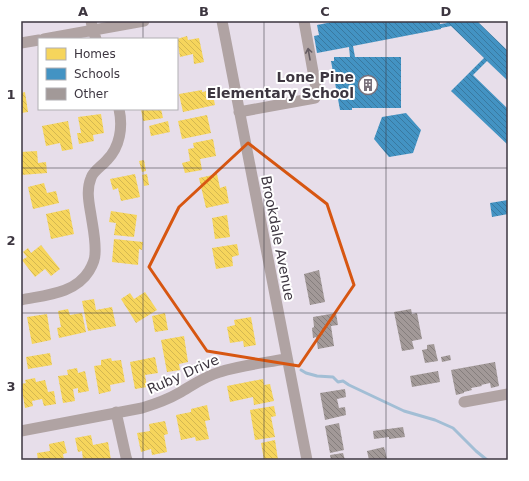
<svg xmlns="http://www.w3.org/2000/svg" width="529" height="481" viewBox="0 0 529 481" font-family="'DejaVu Sans',sans-serif">
<style>
.homes{fill:url(#homes-back-hatch)}
.schools{fill:url(#schools-back-hatch)}
.lines{fill:none;stroke-linecap:round;stroke-linejoin:round}
.stream{stroke:#a2bed5;stroke-width:3}
.building{fill:url(#building-back-hatch)}
.minor{stroke:#b0a3a3;stroke-width:11}
.oneway{stroke:#655c63}
.marked{fill:none;stroke:#d75611;stroke-width:3;stroke-linejoin:round}
.grid{fill:none;stroke:#3d3640;stroke-width:1;stroke-opacity:0.55}
.labels{text-anchor:middle;stroke-width:4;stroke-linejoin:round;paint-order:stroke}
.poi-label{font-size:14px;font-weight:bold;fill:#3d3640;stroke:#fff;text-anchor:end}
.street-label{font-size:14px;fill:#3d3640;stroke:#fff}
.neatline{fill:none;stroke:#3d3640;stroke-width:1.5}
.grid-label{font-size:13px;text-anchor:middle;font-weight:bold;fill:#3d3640}
</style>
<defs>
<pattern id="homes-back-hatch" width="6" height="6" patternUnits="userSpaceOnUse"><rect width="6" height="6" fill="#f6d55c"/><path d="M-1 5l2 2M0 0l6 6M5-1l2 2" fill="none" stroke="#d4b751"/></pattern>
<pattern id="schools-back-hatch" width="6" height="6" patternUnits="userSpaceOnUse"><rect width="6" height="6" fill="#4393c3"/><path d="M-1 5l2 2M0 0l6 6M5-1l2 2" fill="none" stroke="#3979a0"/></pattern>
<pattern id="building-back-hatch" width="6" height="6" patternUnits="userSpaceOnUse"><rect width="6" height="6" fill="#a29998"/><path d="M-1 5l2 2M0 0l6 6M5-1l2 2" fill="none" stroke="#857e7d"/></pattern>
</defs>
<rect width="100%" height="100%" fill="#e7deea"/>
<!-- homes -->
<path class="homes" d="M187,36L188,40L199,38L204,62L194,64L193,54L180,57L177,39Z
M202,90V92L212,90L215,105L183,112L179,94Z
M25,92L28,112L21,113V93Z
M141,109H161L163,118L143,121Z
M101,114L104,133L93,135L94,141L79,144L77,133H81L78,117Z
M207,115L211,133L182,139L178,121Z
M68,121L73,149L62,151L60,143L46,146L42,126Z
M168,121L170,132L151,136L149,126Z
M213,139L216,156L200,159L202,170L185,173L182,163L190,161L188,149L194,148L193,143Z
M37,151L38,163L46,162L47,173L21,175V152Z
M144,160L146,171L142,172L139,161Z
M135,174L140,197L121,201L118,188L113,190L110,179Z
M147,174L149,185L144,186L142,175Z
M217,174L220,188L226,186L229,203L206,208L199,178Z
M44,183L47,193L56,191L59,203L33,209L28,187Z
M69,209L74,234L51,239L46,214Z
M111,211L137,215L134,237L114,235L116,223L109,222Z
M227,215L230,237L215,239L212,218Z
M114,239L143,242L142,250L139,249L138,265L112,262Z
M237,244L239,255L232,257L233,266L216,269L212,248Z
M41,245L60,269L51,276L45,269L35,277L22,260L27,257L23,252L28,248L31,253Z
M145,292L157,310L136,323L121,299L130,293L134,299Z
M94,299L96,310L112,307L116,326L88,331L82,301Z
M68,309L70,315L82,313L86,332L59,338L57,328L61,327L58,311Z
M165,313L168,330L155,332L152,316Z
M47,314L51,340L32,344L27,317Z
M251,317L256,345L244,347L243,341L230,343L227,327L235,325L234,320Z
M184,336L188,362L179,364L180,370L167,372L161,340Z
M50,353L52,365L28,369L26,357Z
M155,357L158,373L145,375L147,387L135,389L130,362Z
M111,358L112,361L121,360L125,382L110,385L111,391L99,394L94,366L101,365V360Z
M77,368L78,373L85,371L89,391L78,393V388L73,389L75,401L63,403L58,376L68,375L67,370Z
M35,378L36,382L45,380L48,392L54,391L56,404L44,406L42,399L32,401L33,406L25,408L21,384L26,383L25,380Z
M263,379L264,385L270,384L274,401L254,405L253,397L230,402L227,386Z
M207,405L210,420L205,421L209,439L196,441L195,437L181,440L176,415L191,412V409Z
M274,406L276,416L271,417L275,437L255,440L250,410Z
M165,421L168,434L164,435L167,452L152,455L151,449L141,452L137,433L150,431L149,424Z
M91,435L93,445L108,442L111,460H83L82,451L78,452L75,438Z
M275,440L278,460H264L261,443Z
M64,441L67,453L63,454L64,460H38L37,453L50,451L49,444Z"/>
<!-- schools -->
<path class="schools" d="M337,21H440V24L447,23L445,21H477L508,51V81L487,61L473,75L508,109V145L451,91L484,58L451,26L441,28V29L353,46L355,57H401V108H352V110H340L331,61H334V57H350L349,47L317,53L314,36L319,35L317,25Z
M406,113L421,130L413,153L389,157L374,139L382,117Z
M508,200V214L492,217L490,203Z"/>
<g class="lines">
<!-- stream -->
<path class="stream" d="M301,370L306,373L317,376L333,377L338,382L343,381L349,385L404,411L435,420L453,428L476,451L487,460"/>
</g>
<!-- building -->
<path class="building" d="M319,270L325,302L310,305L304,274Z
M411,309L412,314L417,313L422,339L412,341L414,349L402,351L394,312Z
M336,313L338,325L331,326L334,346L318,349L316,337L313,338L312,328L314,327L313,317Z
M434,344L438,361L425,363L422,350L427,349V345Z
M450,355L451,360L442,362L441,357Z
M495,362L499,386L491,388L490,383L481,385L482,386L471,388L472,390L464,392V393L456,395L451,370Z
M438,371L440,382L412,387L410,376Z
M345,389L346,397L337,399L339,408L345,407L346,415L325,420L320,393Z
M339,423L344,450L330,453L325,426Z
M403,427L405,437L389,439V437L374,439L373,431Z
M384,447L387,459L369,460L367,451Z
M343,453L345,460H331L330,455Z"/>
<g class="lines">
<!-- minor -->
<path class="minor" d="M91,21L93,30L96,39
M222,21L307,460
M44,39L144,21
M21,43L39,40
M239,112L315,98L317,94L304,21
M21,300C45,295 75,294 89,271C92,266 95,260 95,254C96,241 93,228 91,215C89,203 86,190 91,178C93,171 102,166 107,160C120,147 123,127 119,109
M464,402L508,394
M116,412L126,457L127,460
M21,431L142,408C155,404 167,400 179,393C193,385 205,376 220,372C241,365 264,363 286,359"/>
</g>
<!-- one-way arrows -->
<defs><path id="oneway-shaft" d="M-6 0H5M1.5-3L5.5 0L1.5 3" fill="none" stroke-width="1.6" stroke-linecap="round" stroke-linejoin="round"/></defs>
<use class="oneway" href="#oneway-shaft" transform="translate(309 54) rotate(-100)"/>
<!-- marked area -->
<path class="marked" d="M248,143L327,204L354,285L299,366L207,351L149,267L179,207Z"/>
<!-- grid -->
<path class="grid" d="M143,21V39M264,21V460M386,21V460M143,109V460M21,168H508M21,313H508"/>
<!-- icons -->
<defs>
<symbol id="building-ring" viewBox="-11 -11 22 22"><circle r="9.5" fill="#fff" stroke="#78717c" stroke-width="1.5"/><path d="M-4-6H4V6H1V3H-1V6H-4ZM-2.5-4.3h1.7v1.8h-1.7ZM.8-4.3h1.7v1.8H.8ZM-2.5-1h1.7V.8h-1.7ZM.8-1h1.7V.8H.8Z" fill="#78717c"/></symbol>
</defs>
<g fill-rule="evenodd">
<use href="#building-ring" x="357" y="74" width="22" height="22"/>
</g>
<g class="labels">
<!-- poi labels -->
<g class="poi-label">
<text x="354" y="82">Lone Pine<tspan x="354" dy="16">Elementary School</tspan></text>
</g>
<!-- street labels -->
<g class="street-label">
<text transform="translate(278 238) rotate(79)" y="5">Brookdale Avenue</text>
<text transform="translate(183 374) rotate(-24)" y="5">Ruby Drive</text>
</g>
</g>
<!-- border -->
<rect width="529" height="481" fill="none" stroke="#ffffff" stroke-width="44"/>
<!-- legend -->
<rect x="38" y="38" width="140" height="72" fill="#ffffff" stroke="#b1afb3"/>
<rect x="46" y="48" width="20" height="12" fill="#f6d55c" stroke="#b1afb3"/>
<text x="74" y="58" font-size="12" fill="#3d3640">Homes</text>
<rect x="46" y="68" width="20" height="12" fill="#4393c3" stroke="#b1afb3"/>
<text x="74" y="78" font-size="12" fill="#3d3640">Schools</text>
<rect x="46" y="88" width="20" height="12" fill="#a29998" stroke="#b1afb3"/>
<text x="74" y="98" font-size="12" fill="#3d3640">Other</text>
<rect x="22" y="22" width="485" height="437" class="neatline"/>
<g class="grid-label">
<text x="83" y="16">A</text>
<text x="204" y="16">B</text>
<text x="325" y="16">C</text>
<text x="446" y="16">D</text>
<text x="11" y="99">1</text>
<text x="11" y="245">2</text>
<text x="11" y="391">3</text>
</g>
</svg>
